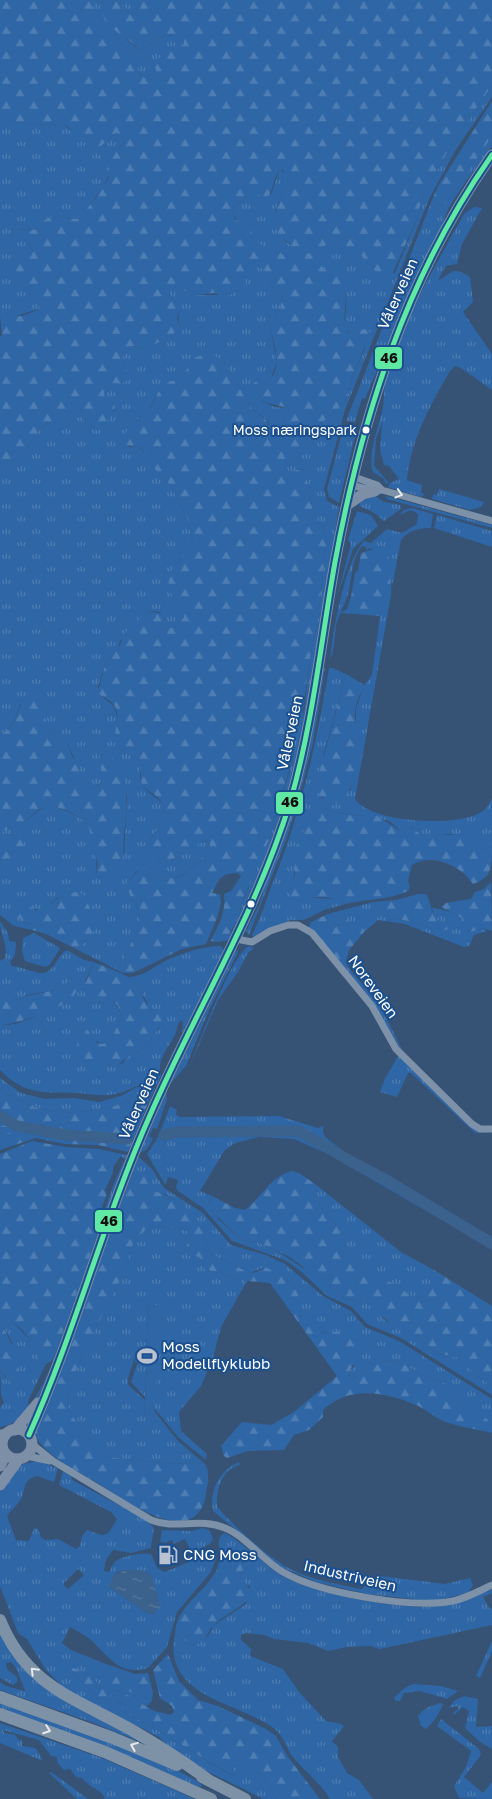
<svg xmlns="http://www.w3.org/2000/svg" width="492" height="1799" viewBox="0 0 492 1799" font-family="'Golos Text',sans-serif">
<style>
.grass{fill:url(#grass-tufts);fill-rule:evenodd}
.forest{fill:url(#forest-firs)}
.wetland{fill:url(#wetland-marsh)}
.pitch{fill:#2f66a5}
.water{fill:url(#water-ripples)}
.lines{fill:none;stroke-linecap:round;stroke-linejoin:round}
.river{stroke:#3b618d;stroke-width:11}
.minor{stroke:#7d92a8;stroke-width:7}
.primary{stroke:#7d8ea7;stroke-width:11}
.motorway{stroke:#7e92a7;stroke-width:12}
.bus-1-casing{stroke:#1b4f8f;stroke-width:9}
.bus-1{stroke:#60e9a3;stroke-width:5}
.oneway{stroke:#e5e9ee}
.oneway2{stroke:#e5e9ed}
.bus-dot{fill:#fff;stroke:#1b4f8f;stroke-width:2}
.labels{text-anchor:middle;stroke-width:4;stroke-linejoin:round;paint-order:stroke}
.bus-label{font-size:14px;fill:#fff;stroke:#1b4f8f;text-anchor:end}
.street-label{font-size:15px;fill:#fff;stroke:#1b4f8f}
.poi-label{font-size:15px;fill:#fff;stroke:#1b4f8f;text-anchor:start}
.line-badge{stroke:#1b4f8f;stroke-width:2}
.pale-badge-label{font-size:14px;text-anchor:middle;font-weight:bold;fill:#111}
</style>
<defs>
<pattern id="grass-tufts" width="24" height="20" patternUnits="userSpaceOnUse" patternTransform="scale(1.25)"><rect width="24" height="20" fill="#2f66a5"/><path d="M3 7l-1-3M5 7V3M7 7l1-3M15 17l-1-3M17 17v-4M19 17l1-3" fill="none" stroke="#4e7db2"/></pattern>
<pattern id="forest-firs" width="22" height="20" patternUnits="userSpaceOnUse" patternTransform="scale(1.25)"><rect width="22" height="20" fill="#2f66a5"/><path d="M5 1l3.5 6h-7zM16 11l3.5 6h-7z" fill="#4e7db2"/></pattern>
<pattern id="wetland-marsh" width="20" height="14" patternUnits="userSpaceOnUse" patternTransform="scale(1.25)"><rect width="20" height="14" fill="#2f66a5"/><path d="M1 5h8M5 5V1M11 12h8M15 12V8" fill="none" stroke="#4e7db2"/></pattern>
<pattern id="water-ripples" width="26" height="14" patternUnits="userSpaceOnUse" patternTransform="scale(1.25)"><rect width="26" height="14" fill="#3b618d"/><path d="M2 4q2-2 4 0t4 0M15 11q2-2 4 0t4 0" fill="none" stroke="#58799e"/></pattern>
</defs>
<rect width="100%" height="100%" fill="#365274"/>
<!-- grass -->
<path class="grass" d="M93,0H103L102,4L127,40L138,49C158,46 159,27 185,40L184,44L154,67L156,70L154,74L144,77L140,74L126,47L96,28L93,24Z
M116,0H143L136,12L132,15Z
M492,85V97L455,151L429,199L345,410L324,489L327,501L339,507L315,658L293,777L261,871L248,896L241,918L230,940L219,942L224,940L233,930L259,859L270,837L290,769L305,707L309,663L318,619L327,538L313,510L305,469L288,471L286,465L315,429L345,402L352,378L365,348L356,333L350,334L343,327C347,314 349,283 338,274C335,271 329,272 324,270C319,265 317,260 314,257C308,249 294,255 287,258C274,247 272,251 260,245C252,240 232,217 232,208L252,193H256L261,196L271,194L280,169L285,173C285,178 286,184 285,189C282,197 276,205 275,214C275,219 278,225 279,229C288,263 322,233 340,247V253L361,255L378,274L395,273L417,219L422,197L446,154Z
M0,120H9L28,125L64,124L70,130L100,147L116,133L123,135L124,142L117,152L103,190C93,195 92,207 84,215C74,223 63,215 53,217C35,220 50,233 19,229L33,251L15,276L20,287L39,302L40,309C23,312 19,319 0,316Z
M492,135V146C481,163 442,208 443,227L409,293L365,399L362,398L355,422L346,421L432,200L443,206L449,200Z
M474,207L482,208L462,244L457,264L446,266L438,280C451,276 450,264 470,277L473,302L463,312L492,354V390L461,368L455,366L450,371C430,406 411,439 407,480L422,485L421,493L425,494L421,497L388,487L390,483L399,479L389,466L384,465L380,450L382,422L376,439L374,466L389,483L386,484L383,478L373,472C367,454 378,429 382,412C385,400 383,389 386,377C403,319 435,267 464,214Z
M251,262L264,269L272,289L281,293C284,306 277,316 270,326L277,362L262,401L275,407L287,408L289,411L283,420L280,436H276L267,420L252,409L223,360L194,358L179,381C157,382 159,393 150,408C147,413 140,416 136,421C131,426 130,439 128,447L137,446L147,454L154,468L171,486L189,522L193,546L178,605L183,610L184,617L177,626L164,630L160,628L165,618L160,612L147,611L120,641L118,650L106,660L98,687L101,696L114,706L118,720L117,748L141,761C142,766 140,772 140,777C143,804 188,794 149,841L172,861C181,852 196,842 209,841L210,847C202,859 181,884 163,877C156,874 150,867 144,863L127,882C126,896 138,902 139,915C141,930 130,944 124,957L127,968L123,973L78,950C81,945 88,940 90,934C96,922 87,907 85,896L57,898L43,909H33L23,921L37,927L32,930L14,926L0,915V860L13,856L18,836L4,835L2,833C8,826 16,827 23,823C32,817 38,808 49,806C57,805 83,818 88,824C94,833 98,863 96,874L124,854L127,799L124,781L101,766C103,776 104,783 94,789L83,784L79,776L80,769L67,744L46,726L40,700L20,705C17,716 11,731 0,734V474L26,448L42,427L49,423L59,422L70,413H78L87,424L97,430C106,423 113,417 115,405L104,395V387L111,382L118,384L128,374L122,357L133,346L144,349L180,327C177,318 180,311 178,305C176,301 172,298 170,295V290L175,287L197,295H230L245,278L244,266Z
M344,425L357,428L339,503L329,497L327,489Z
M439,489L484,502L481,507L470,510L432,499L433,494L437,495Z
M375,496L384,502L400,505L401,509L384,521L373,512L359,506L361,501Z
M386,496L492,525V528L387,499Z
M412,508L433,514L431,528C419,528 409,530 401,540L392,587L388,567L371,548L366,550V547L362,546C352,559 352,575 349,590C348,598 340,613 337,622C334,633 335,651 330,659C333,631 345,559 365,540L366,542L371,543L387,529L402,533L417,524L418,514L411,510L399,515L404,510Z
M357,511L371,515L378,526L353,549L337,597L351,544L348,540Z
M437,515L492,531V547L434,528Z
M391,595L355,799C370,823 460,828 483,811C487,808 489,803 492,799V847L483,849C472,839 456,832 441,835C436,836 434,839 429,839L409,827L400,830L389,821L365,815L355,816L334,812L322,806L311,814L295,867L293,882L288,892L314,898L337,899L346,904L324,910L304,920H290L253,937L252,935C261,918 266,900 273,882C301,813 317,742 329,668H333L346,674L324,753L321,798L326,799L350,791L360,733L356,725V709L363,687L372,675L380,616L377,608Z
M325,668L313,742L299,797L287,837L249,935L246,931L260,903L323,669Z
M373,902L386,916L421,924L437,933L441,922L435,919L432,908C438,908 457,913 461,919C466,924 464,928 470,932L482,928L487,931L474,935L469,946L464,947L405,924L378,920L365,931L356,923L328,914Z
M0,921L8,933L9,941L16,942L15,955L10,962L12,966C22,967 30,971 40,973C53,975 57,955 67,950L84,960L94,962L85,981C99,991 117,999 122,1017L110,1041L103,1044L94,1040L103,1062L111,1067L123,1063L127,1057L149,1046L154,1033L160,1028C150,1010 144,992 130,977C144,976 155,966 167,960C183,953 203,946 221,946L225,952L182,1033L183,1022L181,1020C176,1025 178,1029 175,1035C169,1046 156,1061 161,1075L157,1085C140,1081 132,1090 116,1094C101,1097 93,1094 78,1093C46,1092 25,1096 0,1070V1024C22,1029 44,1008 65,1004L74,979L55,990L26,995L19,1001L0,986V961L5,958C8,941 0,937 0,921Z
M34,933L60,948L50,965L45,967L25,961L22,951L23,938Z
M249,946L254,948L248,953L238,972L218,1000L187,1073C196,1051 232,953 249,946Z
M236,950L238,952L209,1010L186,1066L170,1084Z
M346,961L348,967L380,1006L405,1055L470,1119L482,1126L492,1127L484,1128L474,1123L403,1053L375,1007L342,965Z
M399,1055L464,1120L492,1132L475,1133L411,1073H408L397,1097L380,1092L385,1078Z
M0,1078L21,1093L45,1099L74,1098L99,1102L121,1096L137,1087L155,1088L150,1099C136,1094 128,1102 114,1106C73,1116 34,1117 0,1088Z
M166,1092L167,1099L157,1129L153,1128L149,1136L153,1139L147,1149L140,1153Z
M170,1106L177,1110L176,1115L180,1117L279,1116L318,1128L323,1126V1132L325,1137L351,1157L388,1175L492,1237V1249L330,1155L294,1139L259,1137L235,1143L225,1150L200,1191L212,1196L209,1202L218,1219L242,1240L258,1242L277,1251L321,1280L323,1278L327,1279L330,1287L344,1299L368,1303L387,1322L415,1336L440,1354L457,1357L479,1377L492,1386V1395L401,1338L367,1324L352,1307L327,1296L303,1273L285,1260L232,1241L203,1208L178,1191L176,1188L178,1180L168,1177L166,1184L164,1183L147,1154L158,1137Z
M99,1149L127,1155L45,1384C36,1403 22,1424 0,1427V1407L4,1403L1,1395L0,1370L8,1381L12,1342L3,1326H0V1313L13,1322L32,1342L42,1364H46L28,1401L29,1407L41,1388L51,1366L114,1183L125,1159L121,1156L113,1167L106,1153Z
M139,1157L152,1169L164,1188L203,1213L231,1245L266,1255L285,1264L323,1296L351,1311L365,1327L399,1341L492,1399V1427L486,1419L464,1406L446,1384L418,1373L401,1362L390,1360L375,1365L369,1362L358,1376L351,1379L349,1373L354,1366L341,1332L325,1334L297,1313L289,1281L265,1267L250,1273L211,1254L203,1230L184,1209L183,1205L165,1194L155,1192L147,1179L134,1168Z
M315,1184L401,1252L434,1270L430,1275L431,1286L427,1295L421,1299L414,1298L399,1287L373,1274L347,1253L339,1228L320,1207Z
M163,1226L188,1231L190,1238L185,1249L187,1255L199,1257L205,1269L247,1281L221,1327L213,1358L201,1386L179,1412L181,1431L207,1454L206,1460L179,1438L154,1408L161,1306L149,1305L146,1351H136C135,1362 127,1374 128,1385L145,1400L144,1417H154V1411L178,1441L205,1464L163,1463L106,1457C96,1446 72,1421 69,1407C64,1378 108,1308 120,1279C126,1266 130,1253 134,1239L139,1237L146,1229Z
M138,1362L147,1363L145,1397L131,1382Z
M37,1461L58,1468L54,1482L37,1476C22,1481 27,1485 22,1497C20,1503 11,1510 7,1516L16,1540L29,1541L34,1528L38,1529L41,1537L45,1540L58,1539L76,1549L80,1546L82,1536L87,1530C106,1537 106,1539 117,1519L111,1512L59,1485L63,1471L71,1475L72,1480L145,1519L154,1528L151,1548L131,1553L113,1550L106,1560L104,1571L109,1572C111,1568 113,1564 116,1561C123,1556 143,1552 151,1554L157,1568L165,1572L215,1551L216,1558L211,1572L177,1612L167,1647L148,1668C120,1677 107,1655 91,1640C85,1635 77,1631 70,1627L62,1643L71,1650L106,1664L112,1684L152,1701L147,1706L126,1696L121,1691L101,1687L89,1674L71,1670L100,1701L110,1695L114,1696L116,1702L121,1703L126,1713C163,1731 197,1756 233,1776L234,1767L243,1761L264,1777L276,1799H263C229,1780 185,1766 159,1737L66,1690L46,1670L27,1639L18,1633L0,1586V1492L15,1471L23,1464ZM78,1569L84,1575L68,1589L63,1584ZM126,1570H142L152,1576L159,1607L153,1614L148,1613L109,1587L117,1572Z
M239,1462L240,1465C221,1469 216,1491 217,1507C238,1530 273,1563 301,1574C320,1581 341,1585 361,1589L381,1576L445,1584L470,1578L473,1585L468,1593L438,1600H421L367,1594L316,1582L281,1567L213,1511C209,1490 220,1470 239,1462Z
M202,1528L209,1530L213,1538L210,1544L194,1552L191,1551L185,1539L173,1544L172,1540L165,1543L160,1542L162,1530L192,1531Z
M225,1533C247,1545 262,1564 284,1577C315,1594 405,1611 441,1606C459,1604 475,1597 492,1589V1593L483,1597L489,1608L492,1609V1625L380,1649L371,1646L346,1647L328,1651L308,1643L274,1639L264,1635L246,1633L241,1635V1640L251,1649L250,1656L283,1669L299,1692L326,1721L341,1724L344,1726L332,1741L338,1747V1757L347,1773L359,1780L373,1799H330C320,1782 304,1771 292,1756C286,1748 284,1737 276,1730C240,1701 162,1699 175,1634L193,1646L208,1636L214,1625L246,1604L250,1587L243,1582L240,1576L243,1569V1563L228,1554L220,1557C219,1549 216,1536 225,1533Z
M0,1633L12,1654L158,1749L91,1722L0,1690V1682L6,1686L25,1691L16,1668L11,1662L6,1663L7,1669L17,1677V1682L13,1685L0,1678Z
M492,1641V1651L480,1678L476,1676Z
M413,1684L441,1686L458,1691L447,1699L420,1691L404,1693L400,1701H396L394,1698C400,1692 405,1687 413,1684Z
M464,1696L478,1699L476,1727L492,1726V1749L480,1742L465,1728L469,1711L463,1707L454,1715L453,1713L458,1709L457,1706L449,1708L454,1701Z
M0,1702C27,1712 194,1770 202,1786L199,1787L105,1747L0,1709Z
M441,1703L443,1704C440,1713 433,1723 426,1729L421,1726L418,1716C425,1707 431,1706 441,1703Z
M441,1719L479,1749L481,1755L464,1777L483,1793L492,1782V1799L459,1798L454,1786L466,1767L471,1751L437,1726Z
M0,1723L102,1758L195,1799H103L105,1797C98,1788 88,1787 82,1778L76,1777L70,1769L64,1770L57,1762V1757L51,1756L39,1740L3,1730L4,1733L15,1735L19,1740H22V1746C37,1749 34,1743 43,1761L0,1743Z
M51,1772L88,1799H77L49,1773Z"/>
<!-- forest -->
<path class="forest" d="M0,0H93V24L96,27L126,47L140,74L144,77L154,74L156,70L153,64L157,59L184,44V40C159,27 158,46 138,49C125,33 96,28 103,0H116L132,15L136,12L143,0H492V85L446,154L422,197L417,219L392,275L378,274L361,255L350,256L340,253V247L329,243L320,248L310,246H293L281,237L275,227L273,219L285,187V173L282,169C274,172 274,192 266,199L256,193H252L232,208L235,219L249,228L256,242L267,248L276,249L287,258L296,253H312L324,269C329,272 335,270 339,274C355,286 336,326 350,334L367,328L370,333L352,378L345,402L315,429L286,465L288,471L305,469L313,510L327,538L318,619L309,663L301,727L270,837L246,893L236,922L227,938L219,942L210,941C219,926 226,912 224,894L231,891L241,876L238,873C219,874 220,879 212,893L220,894L221,903L217,918L206,944L182,949L133,973H123L127,968L124,957C130,944 141,930 139,915C138,902 126,896 127,882L137,872L138,864L144,863C150,867 156,874 163,877C181,884 202,860 210,846L209,841H204L165,864L149,856L142,849C153,837 176,813 157,797C152,792 146,791 142,784C139,777 142,769 141,761L117,748C110,735 123,719 114,705C110,699 103,698 98,693L106,660L118,650L125,632C135,627 138,618 147,611L164,614L165,618L160,628L164,630L177,626L184,617C183,608 177,605 173,597C160,575 179,559 193,546L189,522L171,486L154,468L143,450L137,446L122,445L121,441L128,429L151,407L161,386L171,381H179L194,358L208,353L223,360L252,409L266,420L276,436H280L283,420L289,411L287,408C268,402 263,406 251,387L255,382L270,379C283,366 273,342 270,326C277,316 284,306 281,293L272,289L264,269L251,262L244,266L246,285L230,295L223,296L214,293L197,295L175,287L170,290V295L180,307L177,319L180,327L170,337L144,349L133,346L122,357L130,379L121,384L111,383L104,387V395L115,405C113,416 107,424 97,430L87,424L78,413H70L59,422L49,423L42,427L26,448L0,474V336H2L0,316H22L40,309L39,302L25,293L20,287L11,267V258L15,252L20,251L30,255L33,251L30,246L18,238L19,229C48,233 33,223 51,217C59,215 70,221 78,218C83,216 106,185 108,179C110,171 110,161 115,154C118,149 122,147 124,142L123,135L116,133L100,147C84,147 76,133 64,124L28,125L9,120H0Z
M492,101V135L490,139L449,200L443,206L432,200L438,186Z
M379,547C383,550 386,551 388,555C389,558 392,592 391,594C389,599 381,604 377,608L380,616L341,613L347,609L351,597L355,573L358,570L361,553Z
M346,674L366,686C359,691 354,710 355,719C355,724 360,728 360,733C363,748 351,789 344,802C334,805 319,798 315,789Z
M29,697L40,700C47,715 43,733 64,737L73,758L78,762C83,778 76,780 94,789L100,785C106,773 96,762 101,751C132,762 127,809 124,835C123,849 124,862 119,874L111,879L101,880L96,874L98,865L88,824C75,813 54,801 38,810C33,813 28,819 23,823C16,827 8,826 2,833L4,835L18,836L24,845C19,855 10,858 0,860V734C14,731 18,710 24,698Z
M315,806H322L334,812L355,816L374,814L399,830L409,827L429,839L440,835H460L477,843L483,849L492,847C492,867 492,878 473,884C462,866 431,852 412,865L408,881L410,886L408,891C389,900 366,899 346,904C330,894 311,898 293,899L288,892L295,875L294,851Z
M491,882L492,931L482,928L471,932L466,929L461,918L441,907L446,903L471,899L475,892L484,889Z
M78,892L85,896C87,907 97,915 98,926L78,950L46,934L32,930L36,927L18,918L14,909L19,904H27L35,910C52,907 59,892 78,892Z
M418,894H426C435,909 427,916 447,925L448,929L437,933L421,924L386,916L373,902L396,900Z
M328,914L360,924L365,931L349,950L346,961L342,965L308,929L311,922Z
M94,962C107,968 131,975 139,985C143,990 142,999 146,1003C154,1010 160,1013 164,1023L154,1033L149,1046L127,1057L117,1066L111,1067L103,1062L85,1060L77,1054V1036L81,1029L86,1028L97,1043L103,1044L110,1041L122,1017L118,1006L113,1001C102,1003 89,998 83,989Z
M74,978L78,981C78,988 76,994 71,999C63,1007 12,1027 0,1024V986L19,1001L26,996L55,990Z
M0,1088C34,1117 73,1116 114,1106C128,1102 136,1094 150,1099L128,1152L98,1145L65,1144L36,1138L0,1150V1135L16,1123L0,1115Z
M32,1141L66,1147L99,1149L106,1153L113,1161V1173L105,1190L107,1195L102,1206L105,1213L53,1360L46,1364L38,1363C36,1346 27,1332 13,1322C9,1319 4,1318 0,1313V1154Z
M134,1168L145,1175L155,1192C164,1192 171,1200 181,1202L203,1230L211,1254L250,1273L257,1272L265,1267C284,1276 296,1283 301,1304L297,1309L300,1317H309L324,1334L341,1331L355,1342L358,1354L349,1373L351,1379L358,1376L365,1361L375,1365L390,1360L401,1362L418,1373L446,1384L464,1406L487,1419L492,1427V1433C476,1429 459,1427 443,1421C434,1417 426,1409 416,1405C385,1392 350,1385 323,1410V1417L309,1430L294,1435L284,1450L248,1451L227,1458L224,1456L221,1446L242,1422L271,1425L294,1412L337,1376L270,1283L247,1281L205,1269L199,1257L187,1255L185,1249L190,1238L188,1231L163,1226L146,1229L139,1237L134,1240C130,1253 126,1267 120,1280C108,1308 64,1378 69,1407C72,1421 96,1446 106,1457L163,1463L205,1464C210,1470 208,1485 206,1493C198,1553 125,1501 99,1484C79,1472 55,1461 40,1443C36,1439 36,1435 36,1429Z
M291,1171L299,1173L315,1184L320,1207L339,1228L347,1253L373,1273L399,1287L414,1298L421,1299L427,1295L431,1286L430,1275L434,1270L492,1306V1386L479,1377L457,1357L440,1354L415,1336L390,1325L385,1318L374,1312L368,1303L344,1299L330,1287L327,1279L323,1278L318,1283L308,1275L302,1266L288,1256L258,1242L242,1240L210,1210L208,1206L212,1196L235,1208L245,1210C262,1197 269,1178 291,1171Z
M0,1326H3C9,1342 28,1366 11,1383L0,1370Z
M228,1554L243,1563V1569L240,1576L253,1594C243,1608 228,1612 215,1624C205,1633 210,1639 193,1646L175,1634C176,1600 216,1590 220,1557Z
M168,1654L179,1681L198,1700L218,1706L266,1729L276,1736L288,1757L320,1799H276L264,1777L243,1762L234,1767V1776C197,1756 163,1731 126,1713L121,1703L112,1700L114,1696L110,1695L103,1703L100,1701L71,1670V1667L89,1674L101,1687L121,1691L154,1711L171,1715L174,1712L172,1706L160,1698L153,1670Z
M106,1664L135,1674L148,1673L153,1692L152,1701L111,1684Z"/>
<!-- wetland -->
<path class="wetland" d="M0,1115L16,1123L10,1133L0,1135Z"/>
<!-- pitch -->
<path class="pitch" d="M149,1305L162,1306L154,1417H144L147,1363L135,1362L136,1351H146Z"/>
<!-- water -->
<path class="water" d="M126,1570H142L152,1576L160,1606L153,1614L148,1613L109,1587L114,1574Z"/>
<g class="lines">
<!-- river -->
<path class="river" d="M0,1116L17,1126L66,1135L127,1139
M164,1135L178,1132L299,1131L352,1162L383,1178L492,1244"/>
<!-- minor -->
<path class="minor" d="M354,477L377,485L382,490
M351,485L375,491L382,490L492,521
M236,939L252,942L270,931L288,925H298L312,933L372,1006L396,1049L472,1124L480,1129H492
M0,1433H8
M0,1444L3,1446
M32,1444L53,1461L151,1520C176,1530 199,1517 225,1528C247,1537 262,1560 283,1572C319,1593 412,1609 453,1601C467,1598 479,1591 492,1585
M27,1456L50,1461"/>
<!-- primary -->
<path class="primary" d="M347,505L363,494L375,491
M2 1444a15 15 0 1 1 30 0a15 15 0 1 1-30 0Z
M15,1430L38,1403
M29,1435C76,1330 104,1218 151,1113C197,1008 258,910 291,799C313,722 321,641 335,562C362,416 406,277 492,155
M0,1466L6,1454
M0,1485L18,1460"/>
<!-- motorway -->
<path class="motorway" d="M0,1620C26,1685 74,1698 130,1729C158,1745 184,1762 210,1781
M0,1697L113,1738L177,1765
M0,1714L105,1752L211,1799
M202,1777L245,1799"/>
<defs>
<path id="bus-1" d="M29,1435C76,1330 104,1218 151,1113C197,1008 258,910 291,799C313,722 321,641 335,562C362,416 406,277 492,155"/>
</defs>
<!-- bus-1 casing -->
<use href="#bus-1" class="bus-1-casing"/>
<!-- bus-1 -->
<use href="#bus-1" class="bus-1"/>
</g>
<!-- one-way arrows -->
<defs><path id="oneway-chevron" d="M-2-3.5L2.5 0L-2 3.5" fill="none" stroke-width="1.6" stroke-linecap="round" stroke-linejoin="round" transform="scale(1.25)"/></defs>
<use class="oneway" href="#oneway-chevron" transform="translate(399 494) rotate(16)"/>
<g class="oneway2">
<use href="#oneway-chevron" transform="translate(34 1671) rotate(-135)"/>
<use href="#oneway-chevron" transform="translate(47 1730) rotate(20)"/>
<use href="#oneway-chevron" transform="translate(134 1746) rotate(-158)"/>
</g>
<!-- icons -->
<defs>
<symbol id="stadium-bare" viewBox="-9 -9 18 18"><path d="M0-5a6.5 5 0 1 0 0 10a6.5 5 0 1 0 0-10ZM-3.5-1.8h7v3.6h-7Z" fill="#b9c2ce" stroke="#1b4f8f" stroke-width="2.5" paint-order="stroke"/></symbol>
<symbol id="fuel-bare" viewBox="-9 -9 18 18"><path d="M-5.5-6h7V0h2V4h1.3V-2.5L3-4.5l.8-.8L6-3V5H2.5V1h-1V6h-7ZM-4.2-4.7v3.2H.2V-4.7Z" fill="#b9c2ce" stroke="#1b4f8f" stroke-width="2.5" paint-order="stroke"/></symbol>
</defs>
<g fill-rule="evenodd">
<use href="#stadium-bare" x="133" y="1342" width="28" height="28"/>
<use href="#fuel-bare" x="154" y="1541" width="28" height="28"/>
</g>
<!-- markers -->
<g class="bus-dot">
<circle cx="366" cy="430" r="4.5"/>
<circle cx="251" cy="904" r="4.5"/>
</g>
<g class="labels">
<!-- bus labels -->
<g class="bus-label">
<text x="357" y="435">Moss næringspark</text>
</g>
<!-- street labels -->
<g class="street-label">
<text transform="translate(398 294) rotate(-66)" y="5">Vålerveien</text>
<text transform="translate(290 733) rotate(-78)" y="5">Vålerveien</text>
<text transform="translate(373 987) rotate(54)" y="5">Noreveien</text>
<text transform="translate(139 1104) rotate(-66)" y="5">Vålerveien</text>
<text transform="translate(350 1576) rotate(13)" y="5">Industriveien</text>
</g>
<!-- poi labels -->
<g class="poi-label">
<text x="162" y="1352">Moss<tspan x="162" dy="17">Modellflyklubb</tspan></text>
<text x="183" y="1560">CNG Moss</text>
</g>
</g>
<g class="line-badge">
<rect x="374" y="346" width="29" height="24" rx="5" fill="#60e9a3"/>
<rect x="275" y="791" width="29" height="24" rx="5" fill="#60e9a3"/>
<rect x="94" y="1209" width="29" height="24" rx="5" fill="#60e9a3"/>
</g>
<g class="pale-badge-label">
<text x="389" y="363">46</text>
<text x="290" y="807">46</text>
<text x="109" y="1226">46</text>
</g>
</svg>
